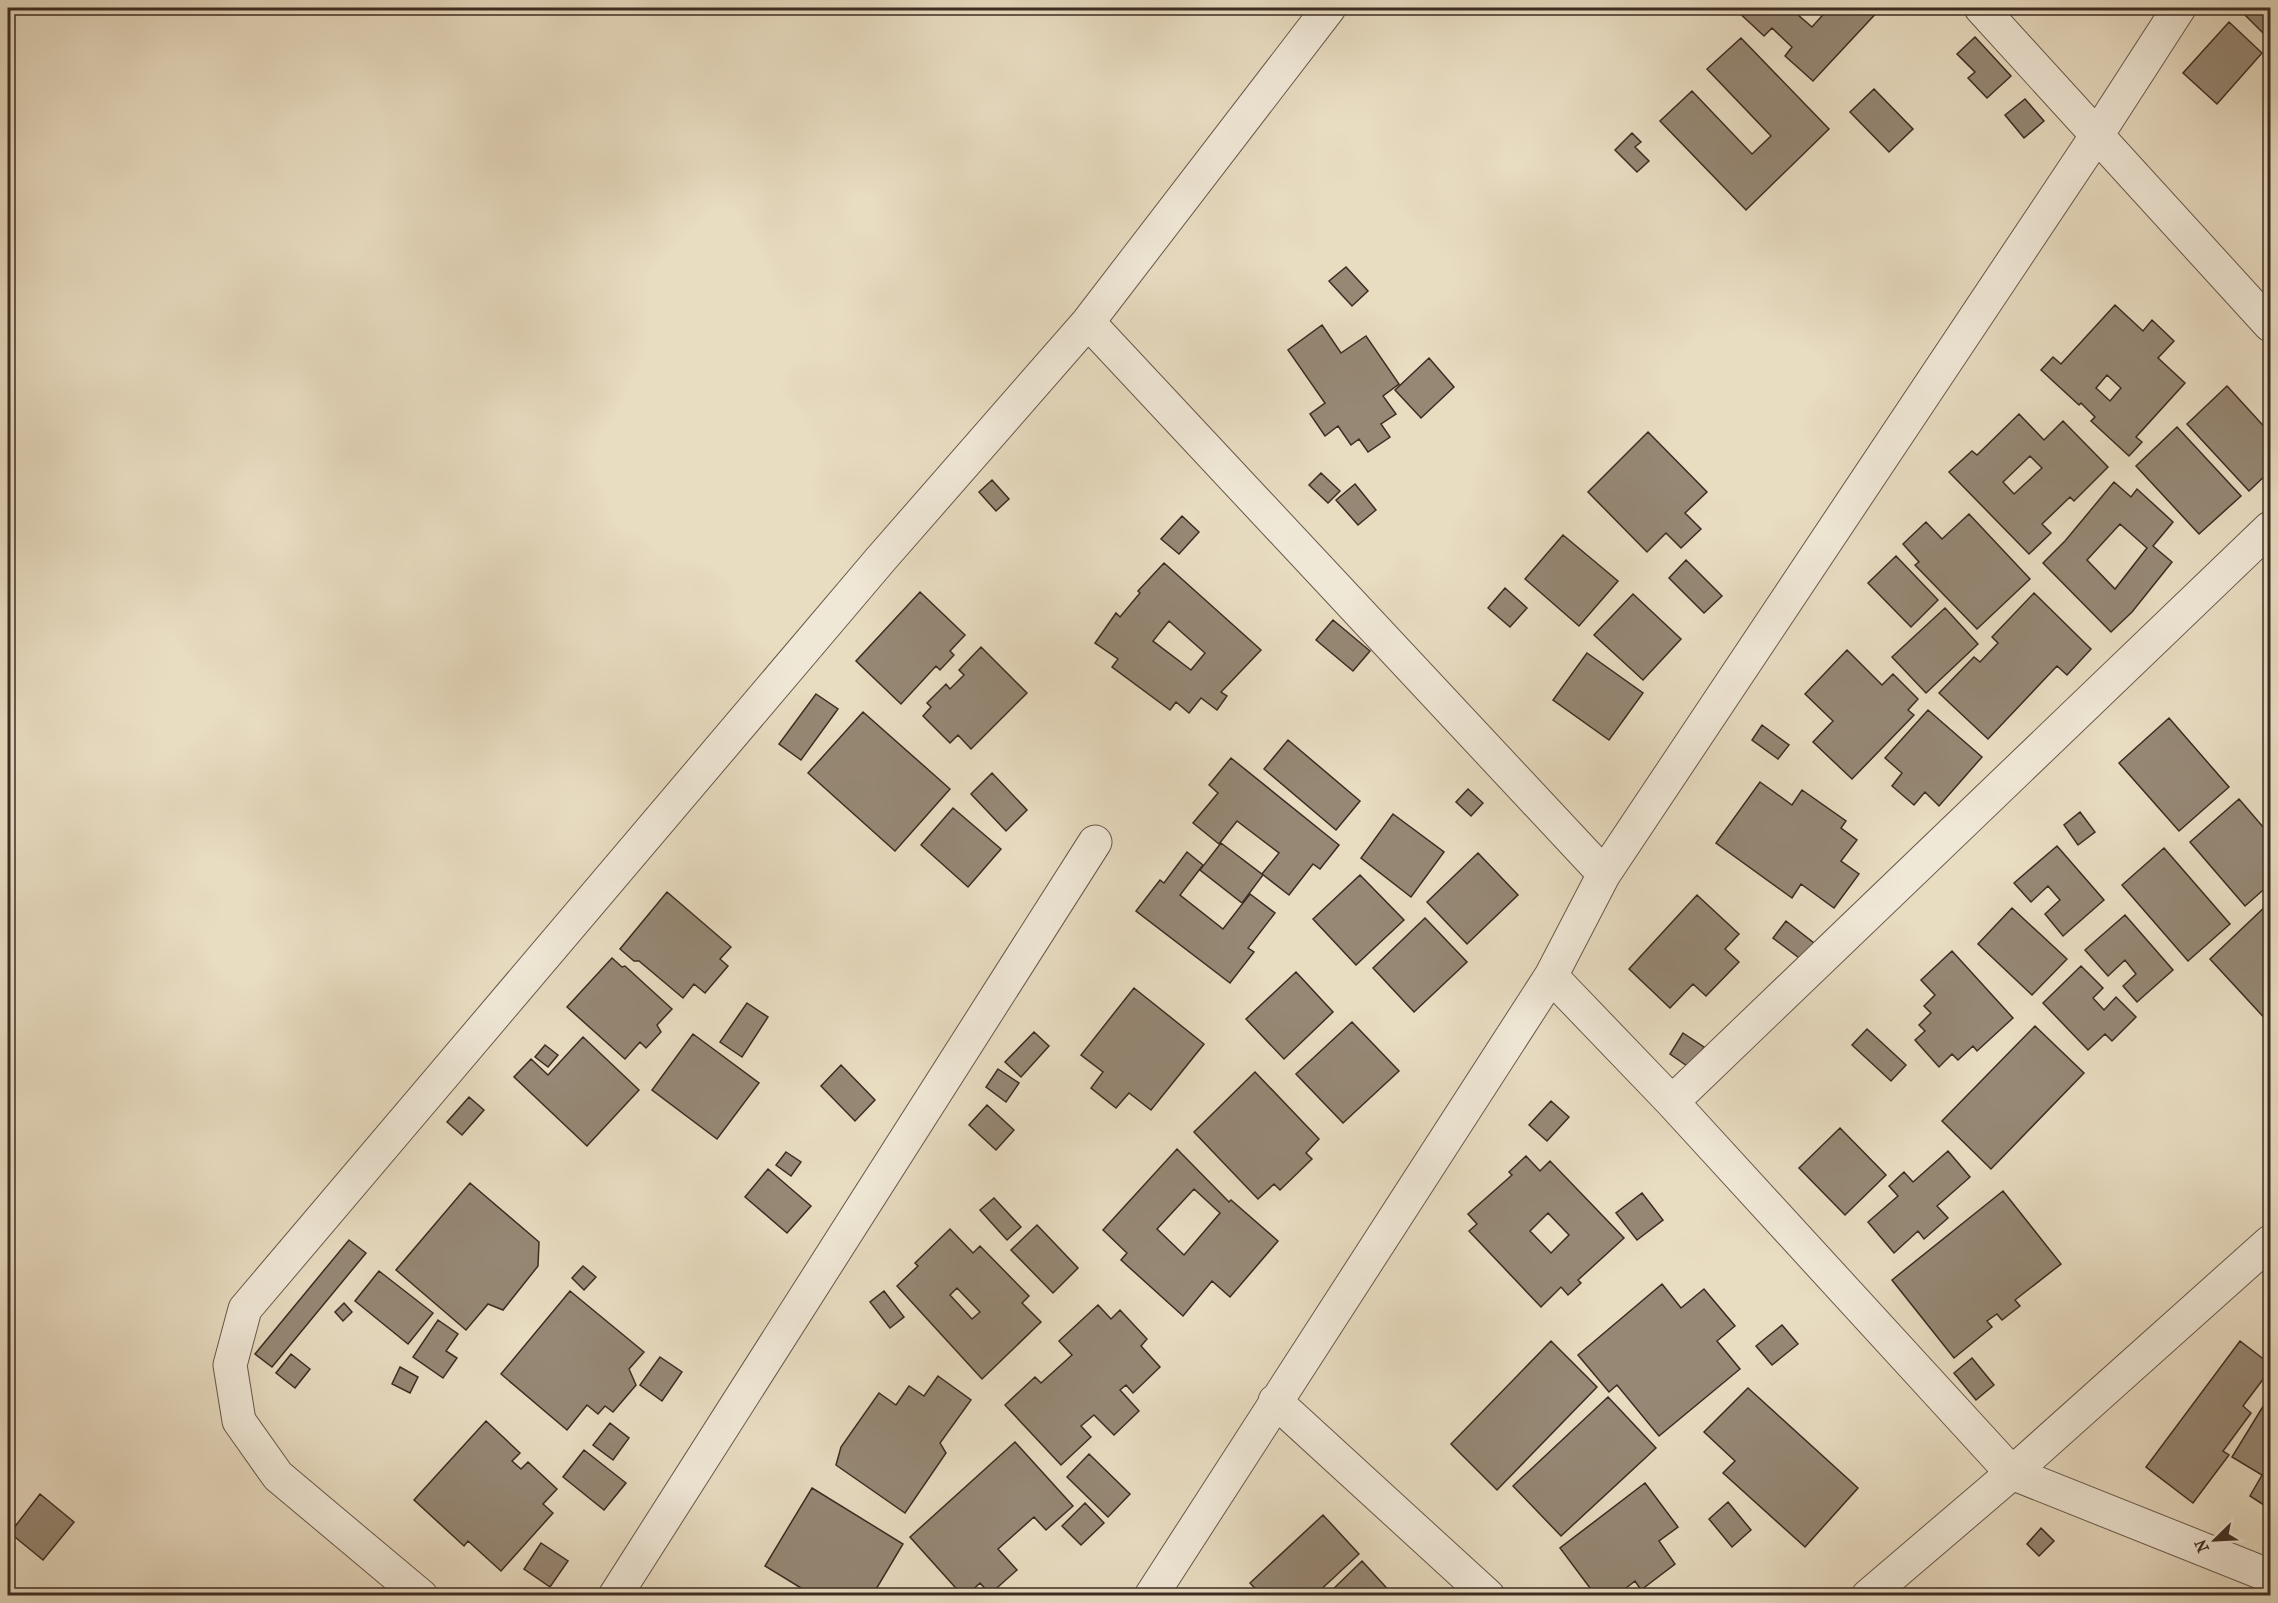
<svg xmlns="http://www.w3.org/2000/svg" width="2278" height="1603" viewBox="0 0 2278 1603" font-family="'IM FELL French Canon',serif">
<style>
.building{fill:#968875;stroke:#3d2c23;stroke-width:1.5;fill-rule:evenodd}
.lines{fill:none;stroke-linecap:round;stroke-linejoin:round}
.street-casing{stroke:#68584a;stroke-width:35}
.street{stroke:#f0e8d7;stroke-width:33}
</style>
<rect width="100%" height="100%" fill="#e8dcc1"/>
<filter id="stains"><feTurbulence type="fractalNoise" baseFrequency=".00333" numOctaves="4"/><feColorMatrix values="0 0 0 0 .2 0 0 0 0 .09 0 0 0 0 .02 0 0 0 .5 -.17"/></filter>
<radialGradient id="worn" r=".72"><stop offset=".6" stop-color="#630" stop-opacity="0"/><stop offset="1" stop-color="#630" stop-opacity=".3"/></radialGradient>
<!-- building -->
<path class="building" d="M1734,8H1790L1812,27L1829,8H1881L1813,81L1785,56L1792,47L1772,28L1764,36Z
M2238,8H2270V40Z
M2229,22L2262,53L2217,104L2183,73Z
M1975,37L2011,76L1987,98L1968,78L1975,72L1957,54Z
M1741,38L1829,129L1746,210L1660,121L1692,91L1752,154L1771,136L1707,69Z
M1874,89L1913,129L1889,152L1850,112Z
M2025,99L2044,121L2024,138L2005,115Z
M1632,133L1641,142L1635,147L1649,161L1637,172L1615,150Z
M1346,267L1368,291L1352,306L1329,281Z
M2115,305L2143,331L2152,320L2174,341L2158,358L2185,383L2136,437L2142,442L2129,456L2091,421L2095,417L2081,403L2079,405L2041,370L2053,357L2061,364ZM2107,375L2121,388L2110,401L2096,388Z
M1322,325L1341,353L1366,336L1399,384L1383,396L1396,414L1381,424L1390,437L1368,452L1359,439L1351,445L1338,426L1325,436L1310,414L1325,403L1288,350Z
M1429,358L1454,387L1421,418L1395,390Z
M2227,386L2270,433V471L2249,491L2187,424Z
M2019,414L2044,440L2063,421L2108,467L2074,501L2070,497L2042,524L2051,533L2029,554L1949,472L1972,451L1977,455ZM2030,456L2042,468L2014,494L2003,482Z
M2177,427L2241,496L2199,534L2136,466Z
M1648,432L1707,492L1685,513L1701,529L1681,548L1666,533L1647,552L1588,492Z
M1321,473L1340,491L1328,503L1309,485Z
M992,480L1009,499L996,511L979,492Z
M2114,482L2131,497L2137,489L2173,522L2153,546L2172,562L2132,612L2111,632L2043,563L2065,541ZM2120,524L2147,548L2115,589L2087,560Z
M1355,484L1376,510L1358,525L1336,500Z
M1969,514L2030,579L1977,629L1915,565L1919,562L1903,544L1926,522L1942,539Z
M1182,516L1199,532L1179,554L1161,539Z
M1563,535L1618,581L1579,626L1525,579Z
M1896,556L1938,600L1911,627L1868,583Z
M1686,560L1722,596L1704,613L1669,578Z
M1164,563L1261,650L1221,692L1227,696L1217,710L1201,698L1189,713L1176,702L1170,710L1112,667L1118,659L1095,643L1116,613L1120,617L1140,593L1138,591ZM1169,621L1205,653L1191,670L1153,641Z
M1505,588L1527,608L1510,627L1488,608Z
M920,592L965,635L950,651L954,655L940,670L936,666L901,704L856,661Z
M2034,593L2091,649L2067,675L2057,666L1988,739L1939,693L1974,657L1980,662L1998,643L1992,637Z
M1633,594L1681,639L1643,680L1594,635Z
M1945,608L1978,644L1926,693L1892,657Z
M1333,620L1370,651L1353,671L1316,640Z
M981,647L1027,693L971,749L958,735L950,743L923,716L931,707L927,703L946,684L950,689L964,675L959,670Z
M1847,650L1882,685L1893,674L1918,699L1908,710L1914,715L1852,779L1813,742L1833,721L1805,694Z
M1587,653L1643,693L1609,740L1553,700Z
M816,694L838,709L801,760L779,744Z
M1928,710L1982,757L1939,806L1925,792L1914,805L1892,786L1902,773L1885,758Z
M863,712L950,789L895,851L808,773Z
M2169,718L2229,787L2179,831L2119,763Z
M1762,725L1789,745L1778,759L1752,740Z
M1288,740L1360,801L1336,830L1264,769Z
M1231,758L1339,845L1320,869L1313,864L1289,895L1262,874L1279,853L1237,821L1219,844L1193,823L1218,793L1209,785Z
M992,773L1027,810L1006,831L971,794Z
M1760,782L1792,805L1802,790L1846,821L1841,828L1857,840L1841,861L1859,874L1834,908L1801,884L1792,898L1716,843Z
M1468,789L1483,803L1471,816L1456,802Z
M2239,799L2270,835V884L2245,906L2190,842Z
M953,808L1001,849L968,887L921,845Z
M2080,812L2095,832L2078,845L2064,825Z
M1393,814L1444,852L1411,897L1361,858Z
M1221,843L1263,875L1242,903L1200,870Z
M2057,846L2104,900L2063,936L2045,914L2060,900L2048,886L2031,902L2014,883Z
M2164,848L2230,924L2188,961L2122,885Z
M1187,852L1203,865L1180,895L1223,929L1250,894L1275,913L1248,948L1254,952L1230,983L1136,911L1160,880L1164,883Z
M1478,853L1518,895L1467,944L1427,902Z
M1360,875L1404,920L1356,965L1313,919Z
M667,892L731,947L720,959L728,966L705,993L694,984L683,998L639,961H634L620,949Z
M1697,895L1739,934L1725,949L1739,962L1706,996L1693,984L1670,1008L1629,969Z
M2270,902V1024L2210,959Z
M2012,908L2067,959L2032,995L1978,944Z
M2125,915L2173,970L2137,1002L2123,986L2136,974L2125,960L2108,976L2085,950Z
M1425,918L1467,962L1414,1012L1373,968Z
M1786,921L1819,947L1807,964L1773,938Z
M1952,951L2013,1018L1977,1051L1973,1046L1958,1060L1952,1054L1939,1067L1915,1040L1925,1031L1919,1025L1931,1013L1924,1006L1935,995L1921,980Z
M612,958L622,967L625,966L672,1009L657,1025L661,1032L646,1048L640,1042L625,1059L567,1007Z
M2081,966L2103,988L2093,998L2104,1010L2116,997L2136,1017L2112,1041L2105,1034L2088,1050L2043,1003Z
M1296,972L1333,1012L1284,1059L1246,1019Z
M1134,988L1204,1044L1151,1110L1129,1093L1116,1108L1091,1088L1103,1072L1081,1055Z
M747,1003L768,1017L742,1057L720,1042Z
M1352,1022L1399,1071L1343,1123L1296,1074Z
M2035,1026L2084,1073L1991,1169L1942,1121Z
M1867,1029L1906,1065L1891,1081L1852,1045Z
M1034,1032L1049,1046L1021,1077L1005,1062Z
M1683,1033L1704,1047L1690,1068L1670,1054Z
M693,1034L759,1083L717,1139L652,1090Z
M583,1037L639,1090L587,1146L514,1077L531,1059L548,1075Z
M545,1045L558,1055L548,1067L535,1057Z
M841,1065L875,1100L855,1121L821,1086Z
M998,1069L1019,1083L1006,1102L986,1087Z
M1255,1072L1319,1139L1306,1153L1312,1159L1280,1190L1274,1184L1258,1199L1194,1132Z
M469,1097L484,1110L462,1135L447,1122Z
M1551,1101L1569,1117L1547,1141L1529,1125Z
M987,1105L1014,1130L996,1150L969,1125Z
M1840,1128L1886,1175L1845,1215L1799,1168Z
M1177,1149L1229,1202L1231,1200L1278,1241L1230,1297L1212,1281L1183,1316L1121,1260L1127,1253L1103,1230ZM1194,1189L1220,1213L1184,1255L1157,1229Z
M1948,1151L1970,1177L1937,1206L1948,1218L1924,1239L1918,1231L1894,1253L1868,1222L1898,1196L1889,1186L1904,1172L1913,1182Z
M786,1152L801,1162L791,1176L776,1165Z
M1526,1156L1540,1171L1550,1161L1624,1238L1578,1280L1581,1283L1568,1295L1561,1287L1541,1307L1469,1231L1477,1224L1468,1214L1512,1175L1509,1172ZM1548,1213L1569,1235L1551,1253L1530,1231Z
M768,1169L811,1206L787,1233L745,1197Z
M470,1183L539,1242L538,1266L503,1310L488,1304L466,1330L396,1270Z
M2003,1191L2061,1264L2015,1300L2020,1306L2002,1320L1997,1314L1987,1321L1992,1327L1954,1358L1892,1280Z
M1642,1193L1663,1220L1637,1240L1616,1213Z
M994,1198L1021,1227L1007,1240L980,1210Z
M1037,1225L1078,1268L1053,1293L1011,1250Z
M950,1229L973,1253L980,1246L1029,1296L1022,1303L1041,1322L982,1379L897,1286L918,1266L915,1263ZM957,1288L980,1312L972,1319L950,1295Z
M349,1240L366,1253L272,1367L255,1354Z
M583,1266L596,1277L584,1290L572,1278Z
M379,1271L433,1313L408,1344L355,1301Z
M1662,1284L1681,1308L1704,1289L1735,1326L1717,1341L1740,1369L1659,1436L1617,1385L1609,1392L1578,1355Z
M570,1291L644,1352L629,1369L636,1385L613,1412L605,1406L598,1414L587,1405L567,1430L501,1374Z
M884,1291L904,1317L890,1328L870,1302Z
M344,1303L352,1312L343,1321L335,1312Z
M1098,1305L1111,1319L1120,1310L1147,1339L1141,1346L1160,1367L1133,1393L1126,1385L1120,1390L1139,1411L1114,1435L1094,1415L1081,1426L1091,1437L1061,1465L1005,1405L1035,1377L1041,1383L1072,1355L1059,1341Z
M438,1320L458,1334L446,1351L457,1358L443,1378L413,1357Z
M1782,1325L1798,1344L1772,1365L1756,1346Z
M1551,1341L1597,1387L1497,1490L1451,1444Z
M2240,1341L2270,1364V1370L2243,1406L2251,1413L2223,1451L2229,1455L2193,1503L2146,1467Z
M291,1354L310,1369L295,1388L276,1373Z
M660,1357L682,1372L662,1401L640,1385Z
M1972,1358L1994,1385L1976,1400L1954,1373Z
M400,1367L418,1377L410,1393L392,1384Z
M938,1376L971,1400L940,1443L946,1453L905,1513L836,1465L841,1447L879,1393L896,1405L909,1386L924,1396Z
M1748,1388L1858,1488L1805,1547L1723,1473L1735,1461L1704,1432Z
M2270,1395V1509L2250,1496L2262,1475L2232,1457Z
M1608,1397L1656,1448L1561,1536L1513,1486Z
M486,1421L520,1453L512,1461L521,1469L528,1462L557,1489L543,1504L553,1513L501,1571L468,1541L464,1546L414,1500Z
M610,1423L629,1438L613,1460L593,1445Z
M1015,1442L1073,1506L1046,1530L1034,1517L998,1549L1017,1570L990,1594L980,1583L966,1596H963L910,1537Z
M584,1450L626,1483L604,1510L563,1477Z
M1089,1454L1130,1494L1108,1517L1067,1477Z
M1645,1483L1678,1527L1659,1541L1675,1564L1641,1590L1635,1581L1616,1596H1596L1560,1548Z
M812,1488L903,1544L872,1596H814L765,1566Z
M40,1494L74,1522L43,1560L10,1533Z
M1728,1502L1751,1530L1732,1547L1709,1519Z
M1085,1503L1104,1523L1081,1545L1062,1526Z
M1323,1515L1359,1554L1314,1596H1262L1250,1583Z
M2041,1528L2054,1541L2039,1556L2027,1544Z
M541,1543L568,1561L550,1587L524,1569Z
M1362,1561L1394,1596H1326Z"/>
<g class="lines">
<defs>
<path id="street" d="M1981,8L2270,325
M1088,322L1604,874
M1551,976L1672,1102L2012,1473L2270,1576
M1672,1102L2270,528
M1275,1401L1488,1596
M421,1596L278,1476L239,1421L230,1365L245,1309L880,560L1088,322L1329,8
M615,1596L1095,842
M1151,1596L1551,976L1604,874L2097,135L2179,8
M1868,1596L2012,1473L2270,1242"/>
</defs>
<!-- street casing -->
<use href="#street" class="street-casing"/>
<!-- street -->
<use href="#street" class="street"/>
</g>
<!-- margin -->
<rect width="2278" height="1603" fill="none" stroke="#e8dcc1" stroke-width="30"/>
<rect x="9" y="9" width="2260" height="1585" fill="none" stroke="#3d2c23" stroke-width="3"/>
<rect x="15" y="15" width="2248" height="1573" fill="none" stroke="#3d2c23" stroke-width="1.5"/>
<!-- north arrow -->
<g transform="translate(2215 1540) rotate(246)" stroke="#f0e8d7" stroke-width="4.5" paint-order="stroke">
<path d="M0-4.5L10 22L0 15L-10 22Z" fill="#3d2c23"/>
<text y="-9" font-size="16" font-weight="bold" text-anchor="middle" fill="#3d2c23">N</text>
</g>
<rect width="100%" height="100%" filter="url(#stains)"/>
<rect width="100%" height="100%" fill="url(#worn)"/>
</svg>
